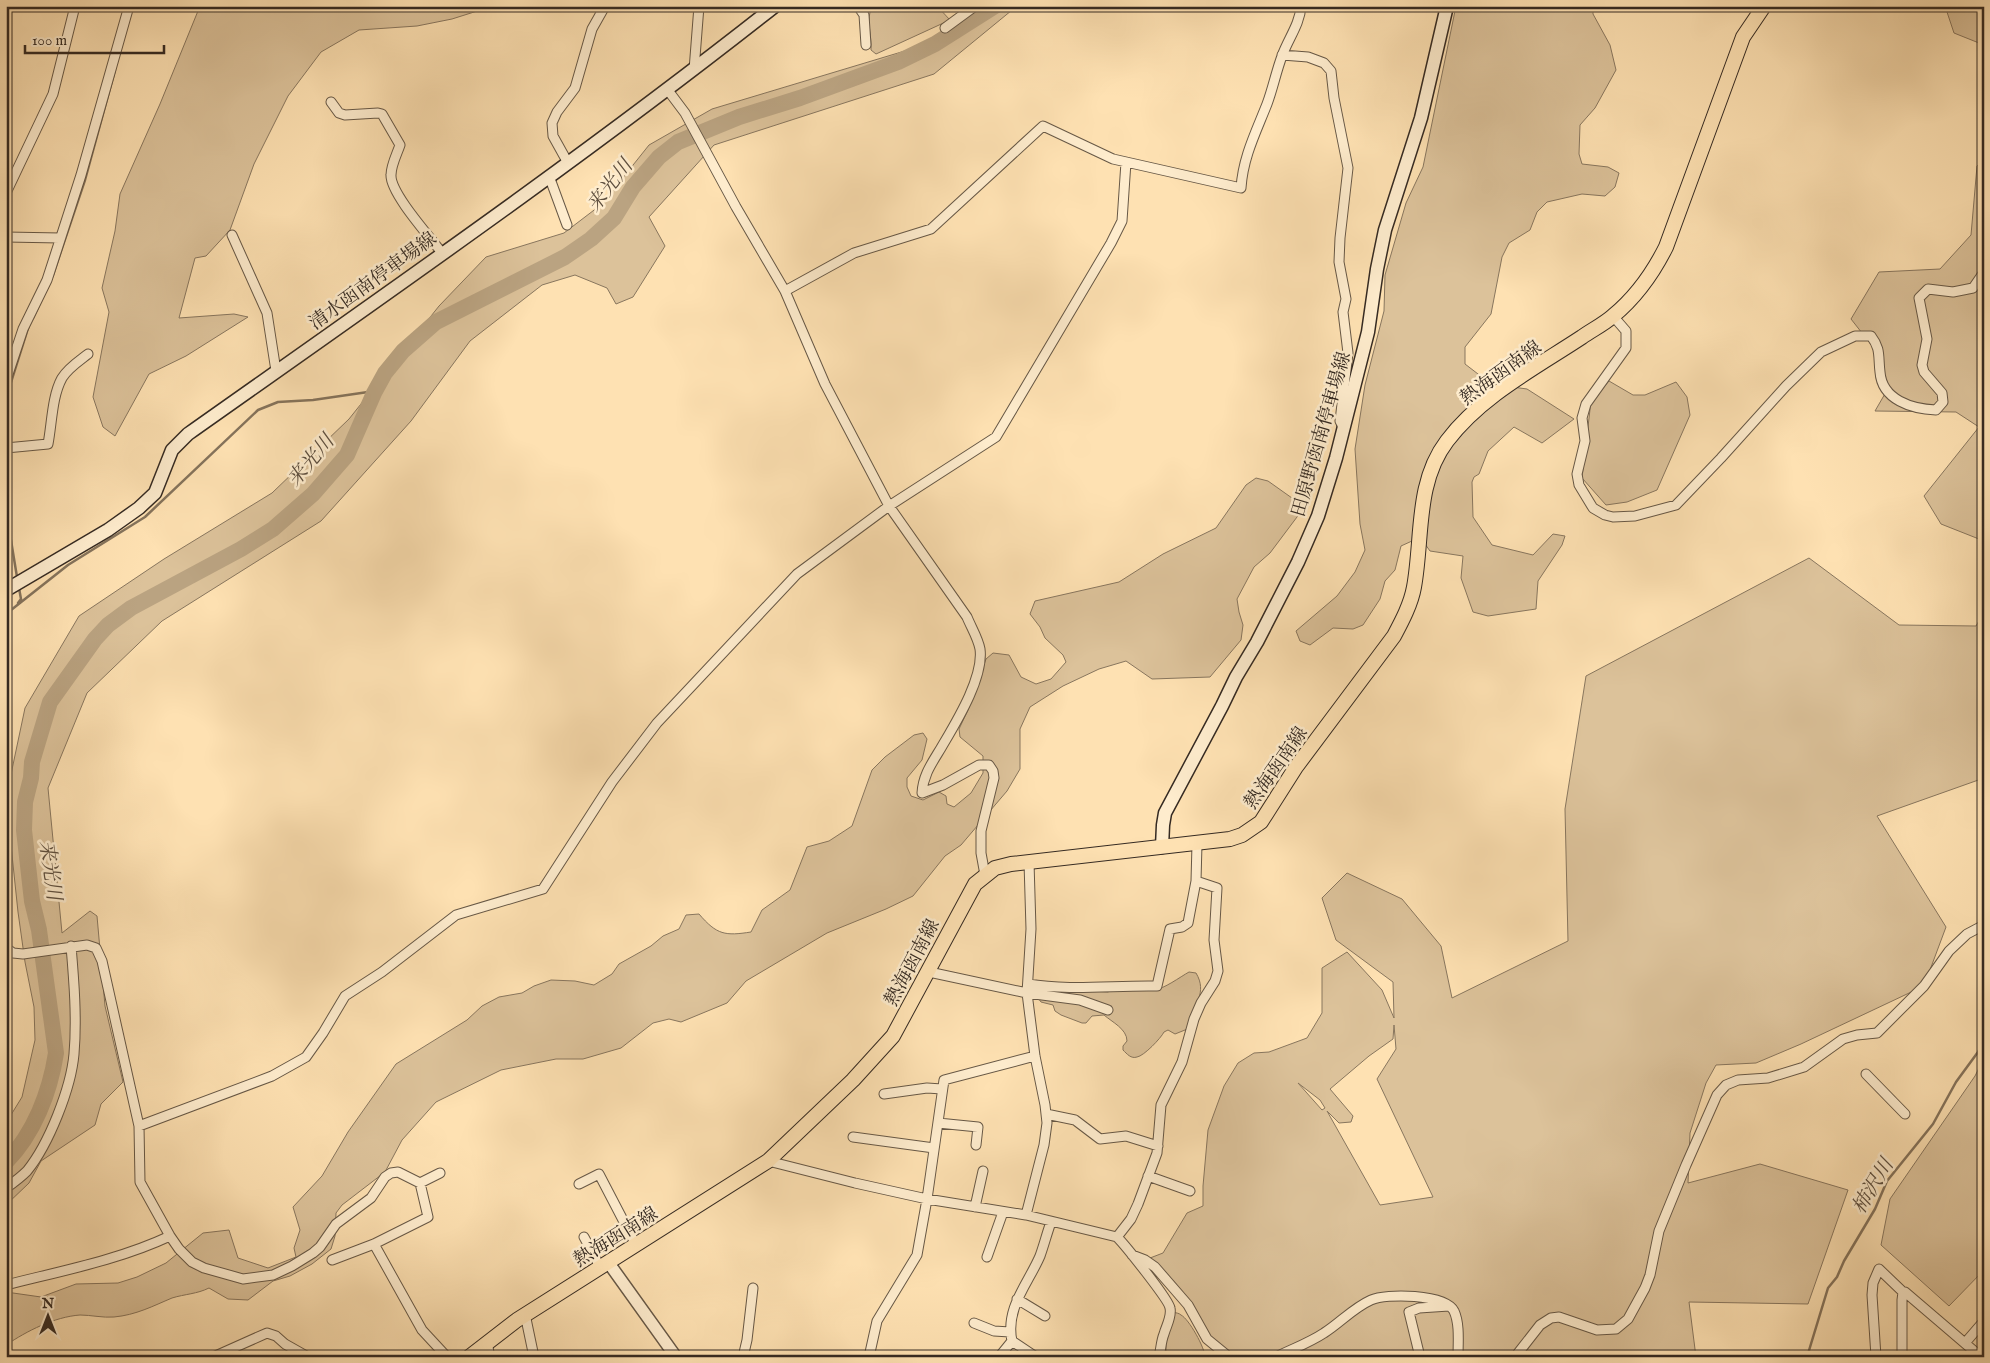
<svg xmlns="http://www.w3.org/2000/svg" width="1990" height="1363" viewBox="0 0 1990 1363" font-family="'IM FELL English','Noto Serif JP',serif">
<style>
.green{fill:#dcc29a;stroke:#88765e;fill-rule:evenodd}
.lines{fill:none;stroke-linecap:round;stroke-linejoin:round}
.stream{stroke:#85735b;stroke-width:2.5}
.river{stroke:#baa381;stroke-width:16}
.minor-casing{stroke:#675846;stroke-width:11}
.tertiary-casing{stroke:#675846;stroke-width:14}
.secondary-casing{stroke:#352a22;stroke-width:15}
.primary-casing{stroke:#352a22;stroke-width:16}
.minor{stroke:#feeccd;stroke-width:9}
.tertiary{stroke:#feeccd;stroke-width:11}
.secondary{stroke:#feeccd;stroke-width:12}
.primary{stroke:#fee1b2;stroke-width:14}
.labels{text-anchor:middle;stroke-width:5;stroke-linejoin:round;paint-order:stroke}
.street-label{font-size:19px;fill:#352a22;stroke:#feeccd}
.water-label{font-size:20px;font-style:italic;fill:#5d4e3e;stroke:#feeccd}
</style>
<rect width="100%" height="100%" fill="#fee1b2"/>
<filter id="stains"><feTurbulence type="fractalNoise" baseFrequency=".004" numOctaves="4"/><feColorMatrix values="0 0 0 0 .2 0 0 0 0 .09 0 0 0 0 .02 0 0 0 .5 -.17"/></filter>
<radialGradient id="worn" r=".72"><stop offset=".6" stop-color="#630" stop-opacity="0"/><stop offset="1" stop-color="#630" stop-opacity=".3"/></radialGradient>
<!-- green -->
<path class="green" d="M200,6H493L452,19L417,26L359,30L321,52L288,96L254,164L230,230L206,256L195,258L179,318L234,314L248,317L186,356L149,374L115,436L103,427L93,397L109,312L102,288L115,231L120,194L160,104Z
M878,6H937L950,20L876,54L871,50C872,37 867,25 870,12Z
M981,6H1017L934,74L714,145L649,217L665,246L633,297L616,304L607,288L575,275L542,285L470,341L411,421L321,521L162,621L87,693L48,788L62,933L90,911L97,916L105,1006L123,1082L101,1104L95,1125L41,1161L29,1183L6,1205V1123L22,1097L35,1040L34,1007L25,962L18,912L6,798L25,708L79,616L164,559L272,493L349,419L439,306L486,257L564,233L602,204L649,145L712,109L918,47Z
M1456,6H1593V14L1610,45L1616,70L1595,108L1580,125L1579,154L1582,164L1608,167L1619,173L1615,187L1605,196L1582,194L1547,202L1537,212L1530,230L1509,243L1502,257L1491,314L1465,347V364L1491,384L1527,389L1574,419L1542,443L1514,427L1488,451L1479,474L1474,477L1472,482L1473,517L1492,545L1533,555L1553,534L1565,536L1562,545L1538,581L1536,609L1488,616L1473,612L1461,578L1463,556L1430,551L1425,544L1412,541L1401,546L1395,570L1385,581L1380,599L1363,625L1353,629L1333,628L1310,645L1300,641L1296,631L1337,596L1355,572L1365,550L1360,524L1355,449L1365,385L1384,311L1385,275L1406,203L1423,167Z
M1945,6H1984V45L1954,33Z
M1984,159V541L1941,524L1924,496L1979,427L1956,412L1875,411L1886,392L1873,347L1851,319L1879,272L1940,269L1971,235L1977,166Z
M1609,381L1633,395H1645L1676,382L1687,397L1690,415L1657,490L1627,502L1606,505L1582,478L1591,401Z
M1256,478L1268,481L1299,503L1300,513L1270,553L1254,567L1237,599L1239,612L1243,625L1241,640L1210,677L1152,679L1126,661L1099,669L1063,686L1030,707L1020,729V769L1007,791L961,845L945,856L913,896L886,909L827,933L746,981L727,1003L681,1022L669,1019L653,1023L621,1048L583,1059H556L501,1070L436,1102L402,1140L385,1172L342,1205L336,1213L335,1236L331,1249L312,1264L290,1276L273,1281L248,1300L228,1299L209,1288C197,1294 185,1294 172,1298C153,1306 136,1315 114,1317C103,1318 91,1315 80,1315C54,1317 27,1331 6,1345V1292L41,1297L76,1284L118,1283L137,1277L166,1263L203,1233L229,1230L238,1258L268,1268L296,1257L294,1248L300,1230L293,1207L322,1176L348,1132L396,1064L467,1020L482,1006L499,997L522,993L534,986L551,980L575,981L594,985L612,974L619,964L651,946L663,936L679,929L686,915L699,914C717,935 725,936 751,932L762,910L790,890L807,847L829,841L852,826L872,770L885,757L914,735L923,733L927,739L922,760L907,778V787L911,796L923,800L939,792L946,796L947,804L954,807L971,793L983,773V756L960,737L959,729L968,710L986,659L993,653L1009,655L1021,677L1036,684L1051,679L1066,662L1063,655L1045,638L1040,627L1030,614L1035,601L1119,582L1163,554L1216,528L1246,485Z
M1809,558L1899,625L1976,626L1984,612V778L1877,816L1946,927L1924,986L1801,1044L1756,1063L1716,1065L1706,1083L1690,1133L1688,1183L1760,1164L1848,1190L1808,1304L1689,1302L1696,1357H1227L1204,1335L1150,1258L1163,1253L1187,1213L1203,1206V1186L1208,1130L1224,1086L1238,1063L1254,1053L1269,1052L1307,1038L1322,1013V968L1347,952L1382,990L1394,1018L1393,982L1336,940L1322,898L1347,873L1402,899L1441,946L1452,998L1568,941L1565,809L1586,676ZM1394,1025L1396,1049L1377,1079L1433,1197L1380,1205L1327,1111L1339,1123L1351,1122L1353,1116L1330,1089L1369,1056L1393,1039ZM1298,1083L1320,1100L1325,1108L1322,1110Z
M1189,972L1196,973C1208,993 1193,1004 1191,1025L1185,1030L1175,1034L1168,1030L1164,1032C1161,1038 1144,1056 1137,1057C1131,1059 1127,1054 1123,1050V1046L1127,1041C1127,1029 1112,1022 1104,1015L1092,1016L1086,1023H1082L1061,1015L1055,1011L1053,1005L1041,1002L1038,998V992L1041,988L1108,992C1116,987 1134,985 1143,987C1147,989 1150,991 1154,990C1164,989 1180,977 1189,972Z
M1984,1058V1270L1949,1306L1881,1245L1890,1199L1975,1076Z
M1173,1312C1176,1313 1179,1313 1181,1315C1189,1319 1205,1348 1205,1357H1166V1343Z"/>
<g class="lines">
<!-- stream -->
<path class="stream" d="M33,318L53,275L85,180L115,70
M6,398L29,325
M6,510L17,577
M18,603L21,599L19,588
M6,614L68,565L145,517L258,410L278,402L313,400L368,392L374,393
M1807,1357L1828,1288L1837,1277L1844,1261L1875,1209L1887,1181L1933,1124L1956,1082L1978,1052L1984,1042"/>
<!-- river -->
<path class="river" d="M6,1162C34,1134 50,1092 56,1053L39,930L32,901L24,830L25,802L31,778L32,762L50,702L95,639L108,625L131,608L241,549L273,529L313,494L347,455L374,393L385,373L403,351L436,322L565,257L591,239L614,218L633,187L659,157L678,142L739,117L800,98L898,62L935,44L995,6"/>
<defs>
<path id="minor" d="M858,6L864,15L866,45
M945,28L975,6
M1282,55L1308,57L1324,63L1331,71L1334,98L1348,168L1340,238L1339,262L1346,299L1343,312L1348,353L1340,421L1342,425
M694,70L699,6
M667,89L685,113L736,207L785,291L825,384L889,506L967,617C971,627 978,638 980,649C984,678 955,724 941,748C932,763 923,775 922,793L943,785L979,765H989L993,771L994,778L981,831V853L985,875
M331,102L339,113L345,115L378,113L382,114L400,145C397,154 391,165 391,175C390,193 430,237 442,253
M568,163L553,136L552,123L557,112L575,88L592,29L605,6
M549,176L567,225
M6,193L53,94L75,6
M232,235L267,313L276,371
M6,237L60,238
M785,291L854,253L931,229L1043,126L1113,159L1241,188C1243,157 1256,132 1267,104C1273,88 1276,72 1282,56C1288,39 1300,24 1301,6
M1613,316L1626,331V348L1586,404L1582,418L1585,441L1577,474L1579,485L1593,508L1605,515L1613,517L1635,516L1676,505L1721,458L1786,386L1821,352L1855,336H1871C1881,349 1878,356 1880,372C1882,400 1912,409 1936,410L1943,402L1942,393L1924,372L1922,365L1927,339L1919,298L1928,289L1953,292L1973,288L1984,272
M6,380L23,329L47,280L81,175L129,6
M6,448L48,444C52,423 52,396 62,378C68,368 79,361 88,354
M1029,862L1031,929L1027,993L1080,1000L1108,1010
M6,948L13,953L23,954L87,945L96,948L102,961L139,1126L140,1182L170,1236L179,1249L192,1262L204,1268L243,1279L273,1275L292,1266L313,1253L320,1247L336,1224L371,1198L385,1177L391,1173L398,1172L420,1183L440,1173
M929,972L1027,993L1035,1056L1045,1105L1047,1123L1044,1145L1026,1215
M1028,984C1070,991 1115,985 1157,986L1170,929L1182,927L1188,923L1196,881L1197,844
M1866,1074L1905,1114
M884,1094L927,1088L942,1089
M1046,1114L1075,1120L1100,1139L1126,1136L1158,1146
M938,1123L978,1127L976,1145
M139,1126L272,1076L306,1057L323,1033L345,996L382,972L456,915L543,889L612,782L657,723L797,574L889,506L996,437L1111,243L1122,221L1126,162
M853,1137L934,1148
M768,1161L855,1183L927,1199L1026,1215L1117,1237C1125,1245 1169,1300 1170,1308C1172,1317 1166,1326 1164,1334C1161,1341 1161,1349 1159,1357
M1148,1176L1190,1191
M579,1184L599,1174L636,1245
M6,1188C13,1183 21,1177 27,1171C49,1144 71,1088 74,1054C77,1019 74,981 71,946
M975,1207L983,1171
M584,1237L600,1267
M1117,1237L1131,1219L1138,1204L1157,1153L1161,1105L1182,1062L1194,1019L1201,1003L1215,981L1218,971L1214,940L1217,888L1196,881
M374,1244L422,1330L447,1357
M1132,1255L1145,1260L1155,1267L1188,1305L1207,1339L1229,1357
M987,1257L1003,1212
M332,1260L374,1244L428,1217L420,1183
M6,1285C61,1271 119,1260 170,1236
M1017,1299L1045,1316
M525,1314L534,1357
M974,1323L994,1331L1010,1332
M1012,1341L1036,1357
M487,1343L490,1357
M1965,1343L1984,1321
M213,1357L267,1333L276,1336L285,1344L308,1357
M743,1357L747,1340L753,1288
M869,1357L877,1321L917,1255L927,1199L944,1080L1035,1056
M999,1357L1012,1341C1005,1308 1028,1284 1040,1256C1044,1245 1047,1233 1051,1222
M1276,1357C1292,1349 1309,1343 1324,1333C1340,1323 1353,1308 1371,1300C1386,1293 1445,1294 1454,1311C1460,1324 1458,1343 1458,1357
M1420,1357L1409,1312L1419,1308L1449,1306
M1515,1357L1540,1325L1551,1318L1559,1317L1597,1330L1616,1329L1628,1319L1645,1288L1650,1275L1659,1231L1686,1165L1717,1095L1726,1085L1738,1080L1768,1078L1804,1067L1843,1039L1857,1035L1877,1033L1924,986L1949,951L1967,934L1984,925
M1876,1357L1872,1295L1873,1283L1879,1269L1903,1292
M1902,1357V1300L1903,1292H1905L1981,1357"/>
<path id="tertiary" d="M608,1262L676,1357"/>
<path id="secondary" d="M6,590L108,530L139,508L155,493L172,450L188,434C386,294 585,156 775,6
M1162,847L1163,825L1165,813L1222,706L1236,677L1257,642L1298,562L1318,516L1336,458L1368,332L1377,269L1385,230L1421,118L1447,6"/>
<path id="primary" d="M469,1357L517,1320L768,1161L853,1080L893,1036L975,884L995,868L1011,864L1230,839L1242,835L1261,822L1296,767L1394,636C1402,621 1411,604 1414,587C1423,538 1415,483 1447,441C1481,396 1535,368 1582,337C1592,330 1604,324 1613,316C1636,297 1653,273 1666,247L1743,37L1764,6"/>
</defs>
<!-- minor casing -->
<use href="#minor" class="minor-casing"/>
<!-- tertiary casing -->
<use href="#tertiary" class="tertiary-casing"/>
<!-- secondary casing -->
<use href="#secondary" class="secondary-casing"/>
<!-- primary casing -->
<use href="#primary" class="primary-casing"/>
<!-- minor -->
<use href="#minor" class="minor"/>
<!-- tertiary -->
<use href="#tertiary" class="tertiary"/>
<!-- secondary -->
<use href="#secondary" class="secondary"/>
<!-- primary -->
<use href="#primary" class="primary"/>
</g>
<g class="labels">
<!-- street labels -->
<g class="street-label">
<text transform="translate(372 280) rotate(-36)" y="7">清水函南停車場線</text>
<text transform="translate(1500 372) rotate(-36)" y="7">熱海函南線</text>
<text transform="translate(1320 434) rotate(-74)" y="7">田原野函南停車場線</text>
<text transform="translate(1275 767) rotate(-55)" y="7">熱海函南線</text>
<text transform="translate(911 962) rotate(-62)" y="7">熱海函南線</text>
<text transform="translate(615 1236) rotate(-32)" y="7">熱海函南線</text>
</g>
<!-- water labels -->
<g class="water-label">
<text transform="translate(609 185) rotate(-52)" y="7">来光川</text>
<text transform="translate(310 460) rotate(-50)" y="7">来光川</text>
<text transform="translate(51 870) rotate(82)" y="7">来光川</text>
<text transform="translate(1872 1186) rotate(-59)" y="7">柿沢川</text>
</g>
</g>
<!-- margin -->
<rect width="1990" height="1363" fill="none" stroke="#fee1b2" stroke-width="25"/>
<rect x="8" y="8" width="1975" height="1348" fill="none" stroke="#352a22" stroke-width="2.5"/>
<rect x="12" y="12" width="1965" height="1338" fill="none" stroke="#352a22"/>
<!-- north arrow -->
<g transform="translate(48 1316)" stroke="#feeccd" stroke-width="4" paint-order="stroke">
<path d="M0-4L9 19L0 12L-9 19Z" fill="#352a22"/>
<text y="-8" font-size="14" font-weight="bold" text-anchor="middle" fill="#352a22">N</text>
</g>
<!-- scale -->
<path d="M25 45v8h139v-8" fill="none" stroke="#352a22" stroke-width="2.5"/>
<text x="32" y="45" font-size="15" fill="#352a22" stroke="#feeccd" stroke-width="4" paint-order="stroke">100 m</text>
<rect width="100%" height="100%" filter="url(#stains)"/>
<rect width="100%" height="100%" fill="url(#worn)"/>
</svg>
